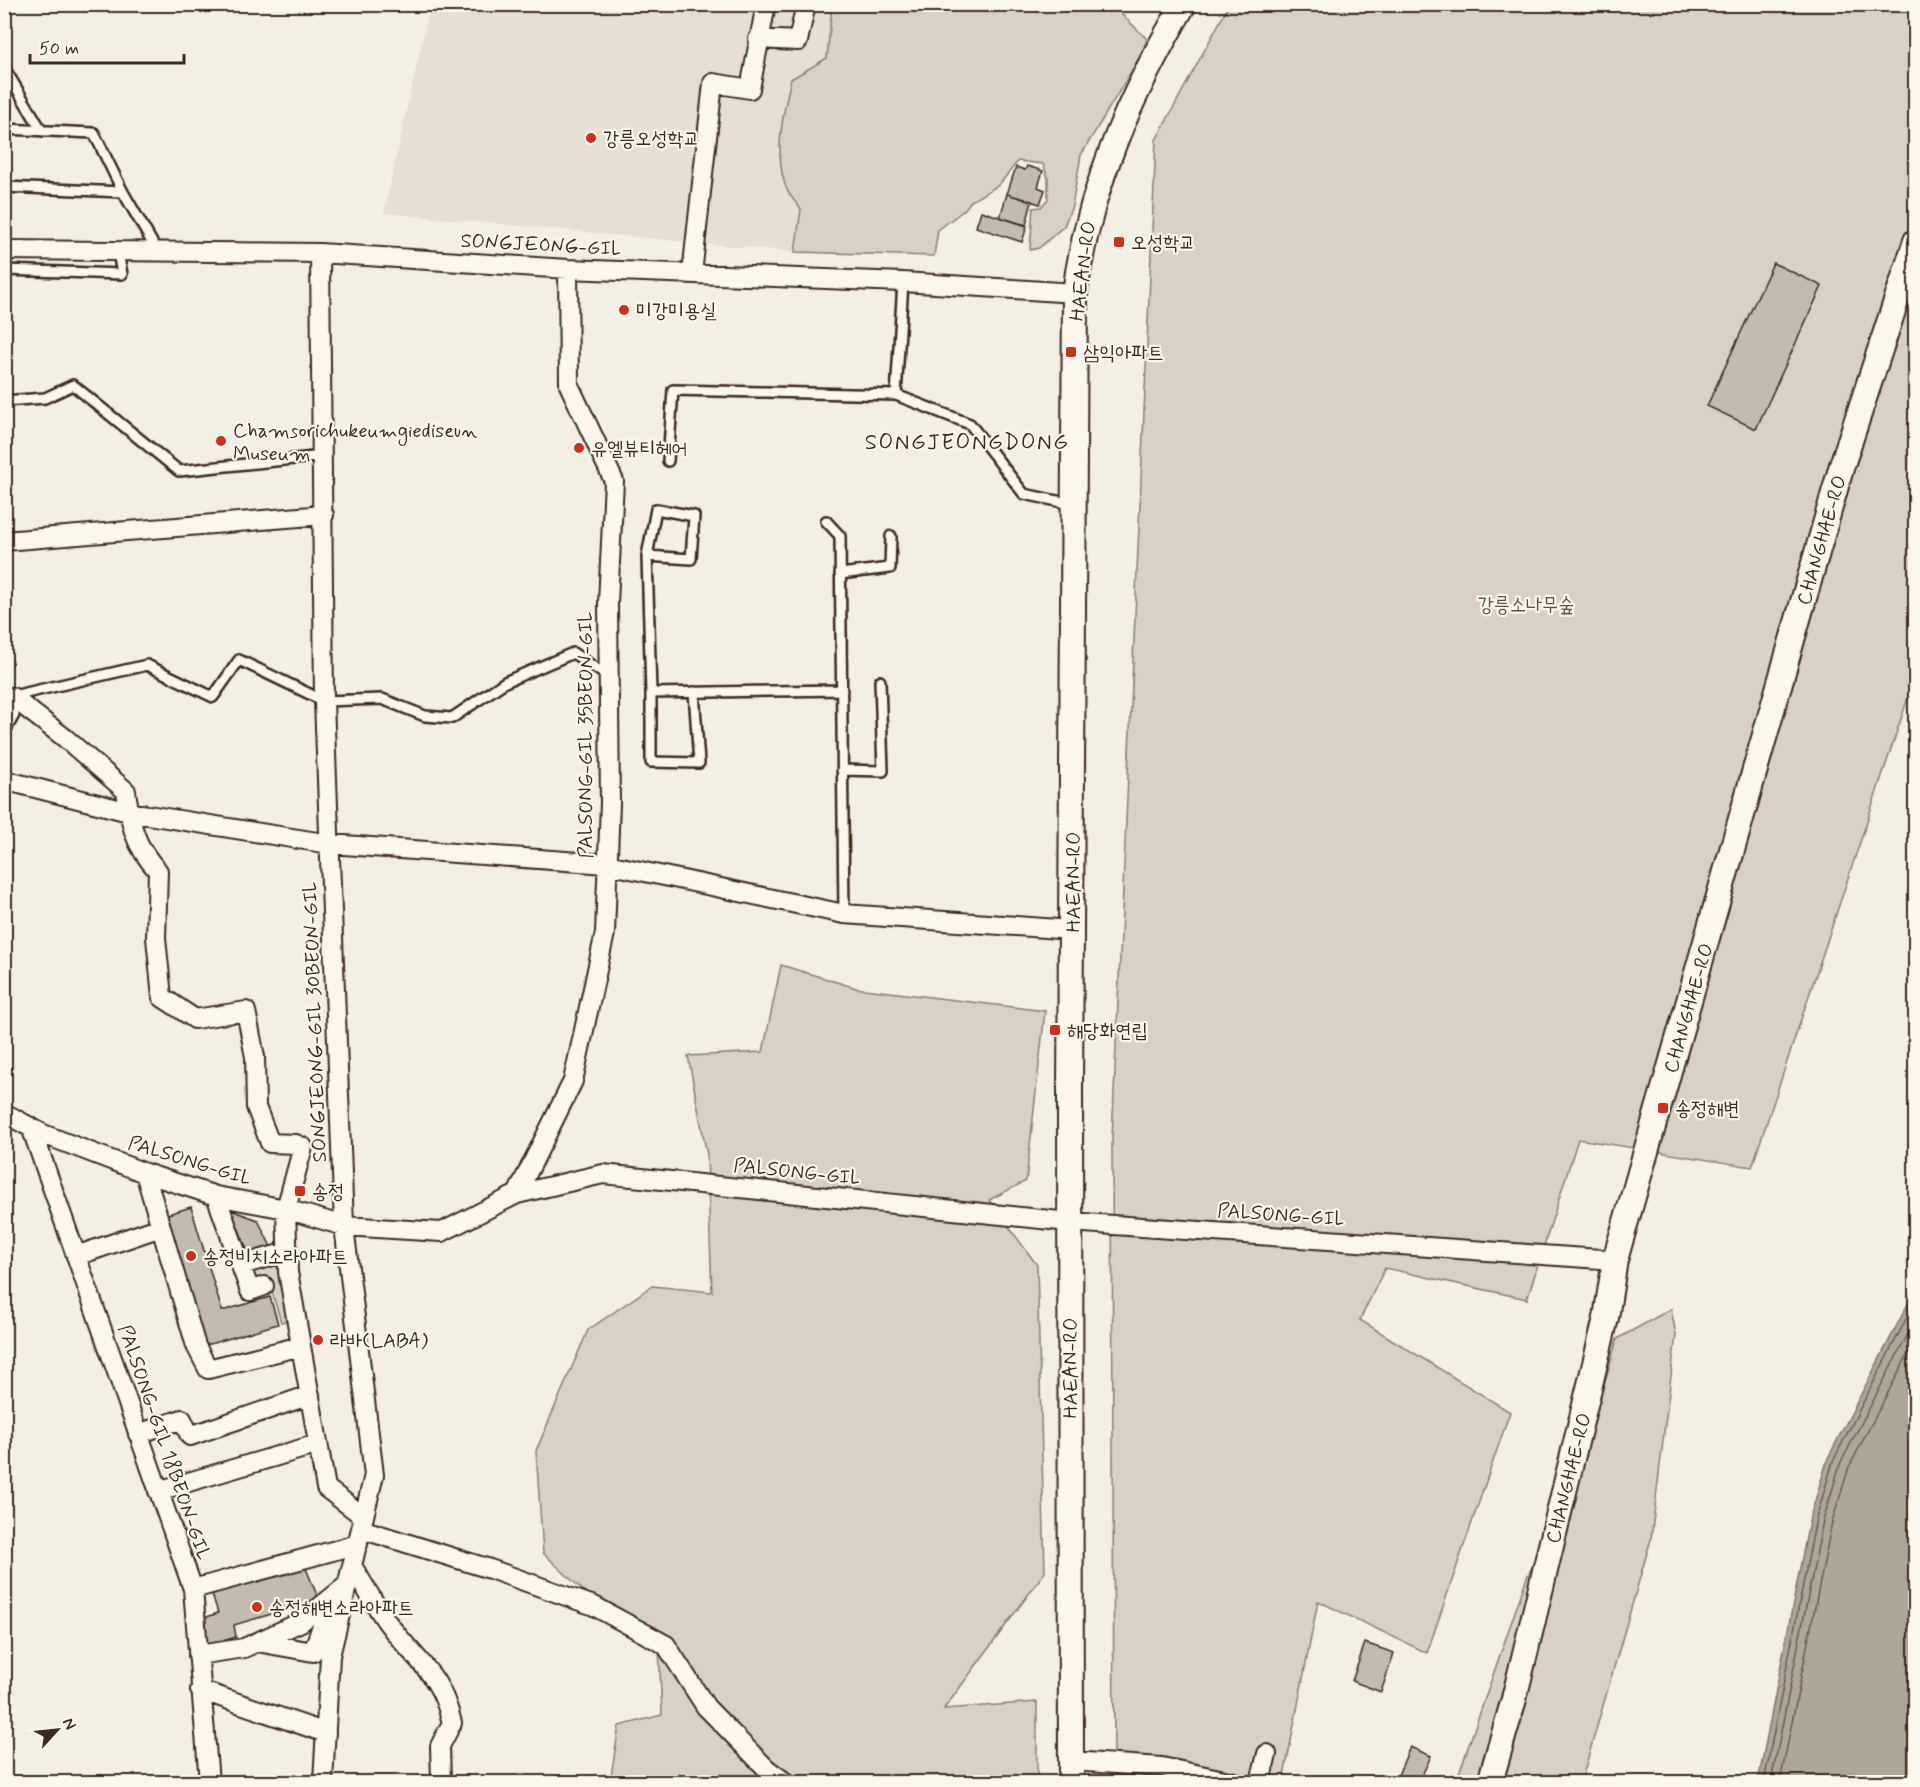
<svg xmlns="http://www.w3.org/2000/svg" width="1920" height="1787" viewBox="0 0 1920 1787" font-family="Mynerve,'Poor Story',sans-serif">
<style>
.built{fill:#e5dfd4}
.green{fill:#d8d1c6;stroke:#8a7e72;stroke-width:1.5}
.water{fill:#afa69a;stroke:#817468;stroke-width:1.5}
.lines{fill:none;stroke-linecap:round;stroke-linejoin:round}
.shore{stroke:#695c50;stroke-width:1.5}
.building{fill:#c3bbb0;stroke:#3b2a1e;stroke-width:1.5}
.service-casing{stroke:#3b2a1e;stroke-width:14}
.minor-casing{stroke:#3b2a1e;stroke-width:22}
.tertiary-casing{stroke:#3b2a1e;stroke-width:28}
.service{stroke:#fbf7ec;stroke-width:9}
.minor{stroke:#fbf7ec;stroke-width:18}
.tertiary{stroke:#fbf7ec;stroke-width:24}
.poi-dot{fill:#c8321e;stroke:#fbf7ec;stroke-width:2}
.labels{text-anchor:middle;stroke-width:4.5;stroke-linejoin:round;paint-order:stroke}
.poi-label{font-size:20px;fill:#3b2a1e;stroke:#fbf7ec;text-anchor:start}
.street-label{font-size:20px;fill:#3b2a1e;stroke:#fbf7ec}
.park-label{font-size:20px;fill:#625448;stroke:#fbf7ec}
.quarter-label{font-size:22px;letter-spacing:1.5px;fill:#3b2a1e;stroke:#fbf7ec}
</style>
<rect width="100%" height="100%" fill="#f3efe4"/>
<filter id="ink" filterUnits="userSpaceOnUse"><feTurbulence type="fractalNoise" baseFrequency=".0167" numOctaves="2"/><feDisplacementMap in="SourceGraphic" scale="12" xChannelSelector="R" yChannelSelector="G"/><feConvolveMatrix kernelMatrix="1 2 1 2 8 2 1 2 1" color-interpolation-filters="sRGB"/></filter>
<g filter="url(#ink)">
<!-- built -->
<path class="built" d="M430,5H832L827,58L815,66L804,213L795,252L384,213Z"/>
<!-- green -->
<path class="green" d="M832,5H1112L1147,39L1141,55L1081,155L1072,206L1064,226L1039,248L1030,250L1033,208L1041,207L1048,199V178L1043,164L1018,161L999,185L971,201L964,210L938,230L934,256L795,252L801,209C796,203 790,196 787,190C773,156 783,113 791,79L827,58Z
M1229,5H1915V677L1752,1167L1578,1139L1527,1299L1385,1268L1360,1320L1510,1412L1427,1653L1318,1601L1283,1782H1114L1112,1138L1156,140Z
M781,965L856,988L1045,1011L1026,1181L989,1200L1037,1265L1045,1572L944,1709L1037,1702V1782H610L619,1726L662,1715L659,1648L608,1614L543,1553L536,1451L588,1330L652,1286L712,1292L707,1155L688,1056L763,1052Z
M277,1261L294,1319L281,1322L269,1282L254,1286L249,1269Z
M1671,1309L1676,1335L1651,1539L1581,1782H1456L1527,1577L1580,1470L1617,1339Z"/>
<!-- water -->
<path class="water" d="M1915,1277V1782H1758L1810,1517L1828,1458L1909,1302Z"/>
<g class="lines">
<!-- shore -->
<path class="shore" d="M1764,1782L1816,1519L1833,1461L1916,1300
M1771,1782L1823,1521L1840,1464L1916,1319
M1780,1782L1832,1522L1849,1467L1916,1339"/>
</g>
<!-- building -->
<path class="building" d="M1027,166L1043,171L1038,187L1045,190L1040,204L1007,194L1016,167L1025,170Z
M1007,194L1032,201L1026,225L1000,217Z
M981,211L1027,226L1022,242L976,227Z
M1773,263L1822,286L1756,429L1707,406Z
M191,1207L222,1311L270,1297L278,1324L203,1346L165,1215Z
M231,1210L258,1220L273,1251L250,1257Z
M305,1566L319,1600L234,1625L236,1637L203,1647L201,1619L218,1613L212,1594Z
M1365,1643L1394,1653L1381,1692L1352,1681Z
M1410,1747L1431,1756L1419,1782H1395Z"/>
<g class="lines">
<defs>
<path id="service" d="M4,73L8,74L42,131
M4,129L94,133L123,192
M4,187L123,192L157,251
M4,270L122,274L118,252
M896,395L970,424L1024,494L1072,504
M4,401L45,398L73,385L179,471L323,456
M668,461L673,390L896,395L903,282
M826,521L840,536L844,914
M647,556L656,509L694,516L691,559L647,556L651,693L842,690
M840,574L890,568L891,536
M651,693V762L699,763L694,692
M13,696L147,665L213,697L239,660L324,701L382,699L425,716L452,718L505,682L573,653L609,677
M4,733L14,715L12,699
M842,770L883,771L880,681"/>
<path id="minor" d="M758,39L798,41L806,4
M4,250L320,253L568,269L903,282L1075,293
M320,253L324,701L344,1226L374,1475L330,1656L323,1782
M692,274L713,83L750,89L766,4
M4,541L324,515
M12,697L65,738L126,791C131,826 134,845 158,871L156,938L162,997L195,1019L246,1011L255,1057L256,1107L270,1143L296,1144L303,1147L286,1209L288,1272L326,1488L364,1517
M4,780L129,812L330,844L607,864L844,914L1073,930
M4,1113L43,1134L145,1173L216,1196L286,1209L344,1226L442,1232L517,1194L603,1174L1070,1222L1615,1260
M31,1127L193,1589L209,1782
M145,1173L196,1346L208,1369L301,1346
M517,1194L573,1081L605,933L610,803L608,603L614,481L569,385L568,269
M216,1196L250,1291L264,1286
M76,1256L161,1227
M241,1265L287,1252
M138,1434L182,1419L190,1436L310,1395
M158,1491L318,1444
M361,1529L490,1569L594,1606L666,1645L706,1707L767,1769L785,1782
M352,1566C364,1584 374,1604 387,1622C415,1661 440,1671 452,1723L440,1746L441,1782
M193,1589L358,1544
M257,1642L313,1652L331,1599
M198,1655L244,1648L301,1622L347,1585
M200,1690L326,1733
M1071,1761L1162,1767L1234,1782
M1260,1782L1267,1754"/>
<path id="tertiary" d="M1071,1782L1070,1088L1075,293C1088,188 1131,94 1184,4
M1490,1782L1514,1699L1606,1318L1615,1260L1842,465L1916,241"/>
</defs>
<!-- service casing -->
<use href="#service" class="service-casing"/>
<!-- minor casing -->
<use href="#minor" class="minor-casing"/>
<!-- tertiary casing -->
<use href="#tertiary" class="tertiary-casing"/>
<!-- service -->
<use href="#service" class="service"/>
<!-- minor -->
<use href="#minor" class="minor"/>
<!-- tertiary -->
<use href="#tertiary" class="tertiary"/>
</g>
</g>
<!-- markers -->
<g class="poi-dot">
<circle cx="591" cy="138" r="6"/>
<rect x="1113" y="236" width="12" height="12" rx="3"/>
<circle cx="624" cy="310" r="6"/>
<rect x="1065" y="346" width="12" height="12" rx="3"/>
<circle cx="221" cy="441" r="6"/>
<circle cx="579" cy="448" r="6"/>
<rect x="1049" y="1024" width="12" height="12" rx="3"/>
<rect x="1657" y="1102" width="12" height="12" rx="3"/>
<rect x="294" y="1185" width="12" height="12" rx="3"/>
<circle cx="191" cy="1256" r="6"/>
<circle cx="318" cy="1340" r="6"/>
<circle cx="257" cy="1607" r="6"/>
</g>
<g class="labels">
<!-- poi labels -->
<g class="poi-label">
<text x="603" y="145">강릉오성학교</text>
<text x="1131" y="249">오성학교</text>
<text x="636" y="317">미강미용실</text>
<text x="1083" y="359">삼익아파트</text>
<text x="233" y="437">Chamsorichukeumgiediseun<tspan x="233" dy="23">Museum</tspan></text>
<text x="591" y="455">유엘뷰티헤어</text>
<text x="1067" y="1037">해당화연립</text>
<text x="1675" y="1115">송정해변</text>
<text x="312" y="1198">송정</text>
<text x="203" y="1263">송정비치소라아파트</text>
<text x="330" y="1347">라바(LABA)</text>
<text x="269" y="1614">송정해변소라아파트</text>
</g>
<!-- street labels -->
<g class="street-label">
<text transform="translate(541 244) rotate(3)" y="7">SONGJEONG-GIL</text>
<text transform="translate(1082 271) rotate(-83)" y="7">HAEAN-RO</text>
<text transform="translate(1821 540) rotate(-74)" y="7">CHANGHAE-RO</text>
<text transform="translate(585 735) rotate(-90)" y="7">PALSONG-GIL 35BEON-GIL</text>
<text transform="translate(1073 882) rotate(-90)" y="7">HAEAN-RO</text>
<text transform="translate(1688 1008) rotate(-74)" y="7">CHANGHAE-RO</text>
<text transform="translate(314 1022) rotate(-92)" y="7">SONGJEONG-GIL 30BEON-GIL</text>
<text transform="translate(190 1160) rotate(17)" y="7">PALSONG-GIL</text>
<text transform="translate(797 1171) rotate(6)" y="7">PALSONG-GIL</text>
<text transform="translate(1281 1214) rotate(4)" y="7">PALSONG-GIL</text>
<text transform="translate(1070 1368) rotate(-90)" y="7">HAEAN-RO</text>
<text transform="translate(165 1442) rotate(71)" y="7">PALSONG-GIL 18BEON-GIL</text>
<text transform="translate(1568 1478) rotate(-76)" y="7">CHANGHAE-RO</text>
</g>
<!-- park labels -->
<g class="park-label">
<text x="1526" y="611">강릉소나무숲</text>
</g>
<!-- quarter labels -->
<g class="quarter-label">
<text x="967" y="449">SONGJEONGDONG</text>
</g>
</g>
<!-- margin -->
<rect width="1920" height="1787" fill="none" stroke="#fbf7ec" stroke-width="24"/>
<rect x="12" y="12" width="1896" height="1763" fill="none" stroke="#3b2a1e" stroke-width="2" filter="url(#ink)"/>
<!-- north arrow -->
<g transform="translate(57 1730) rotate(63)" stroke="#fbf7ec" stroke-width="4.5" paint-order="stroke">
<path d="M0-4.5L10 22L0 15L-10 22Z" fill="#3b2a1e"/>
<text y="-9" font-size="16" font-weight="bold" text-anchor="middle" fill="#3b2a1e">N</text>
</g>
<!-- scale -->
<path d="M30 54v9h154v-9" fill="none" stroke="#3b2a1e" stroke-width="3"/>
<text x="39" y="54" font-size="18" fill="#3b2a1e" stroke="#fbf7ec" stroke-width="4.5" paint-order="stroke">50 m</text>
</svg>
